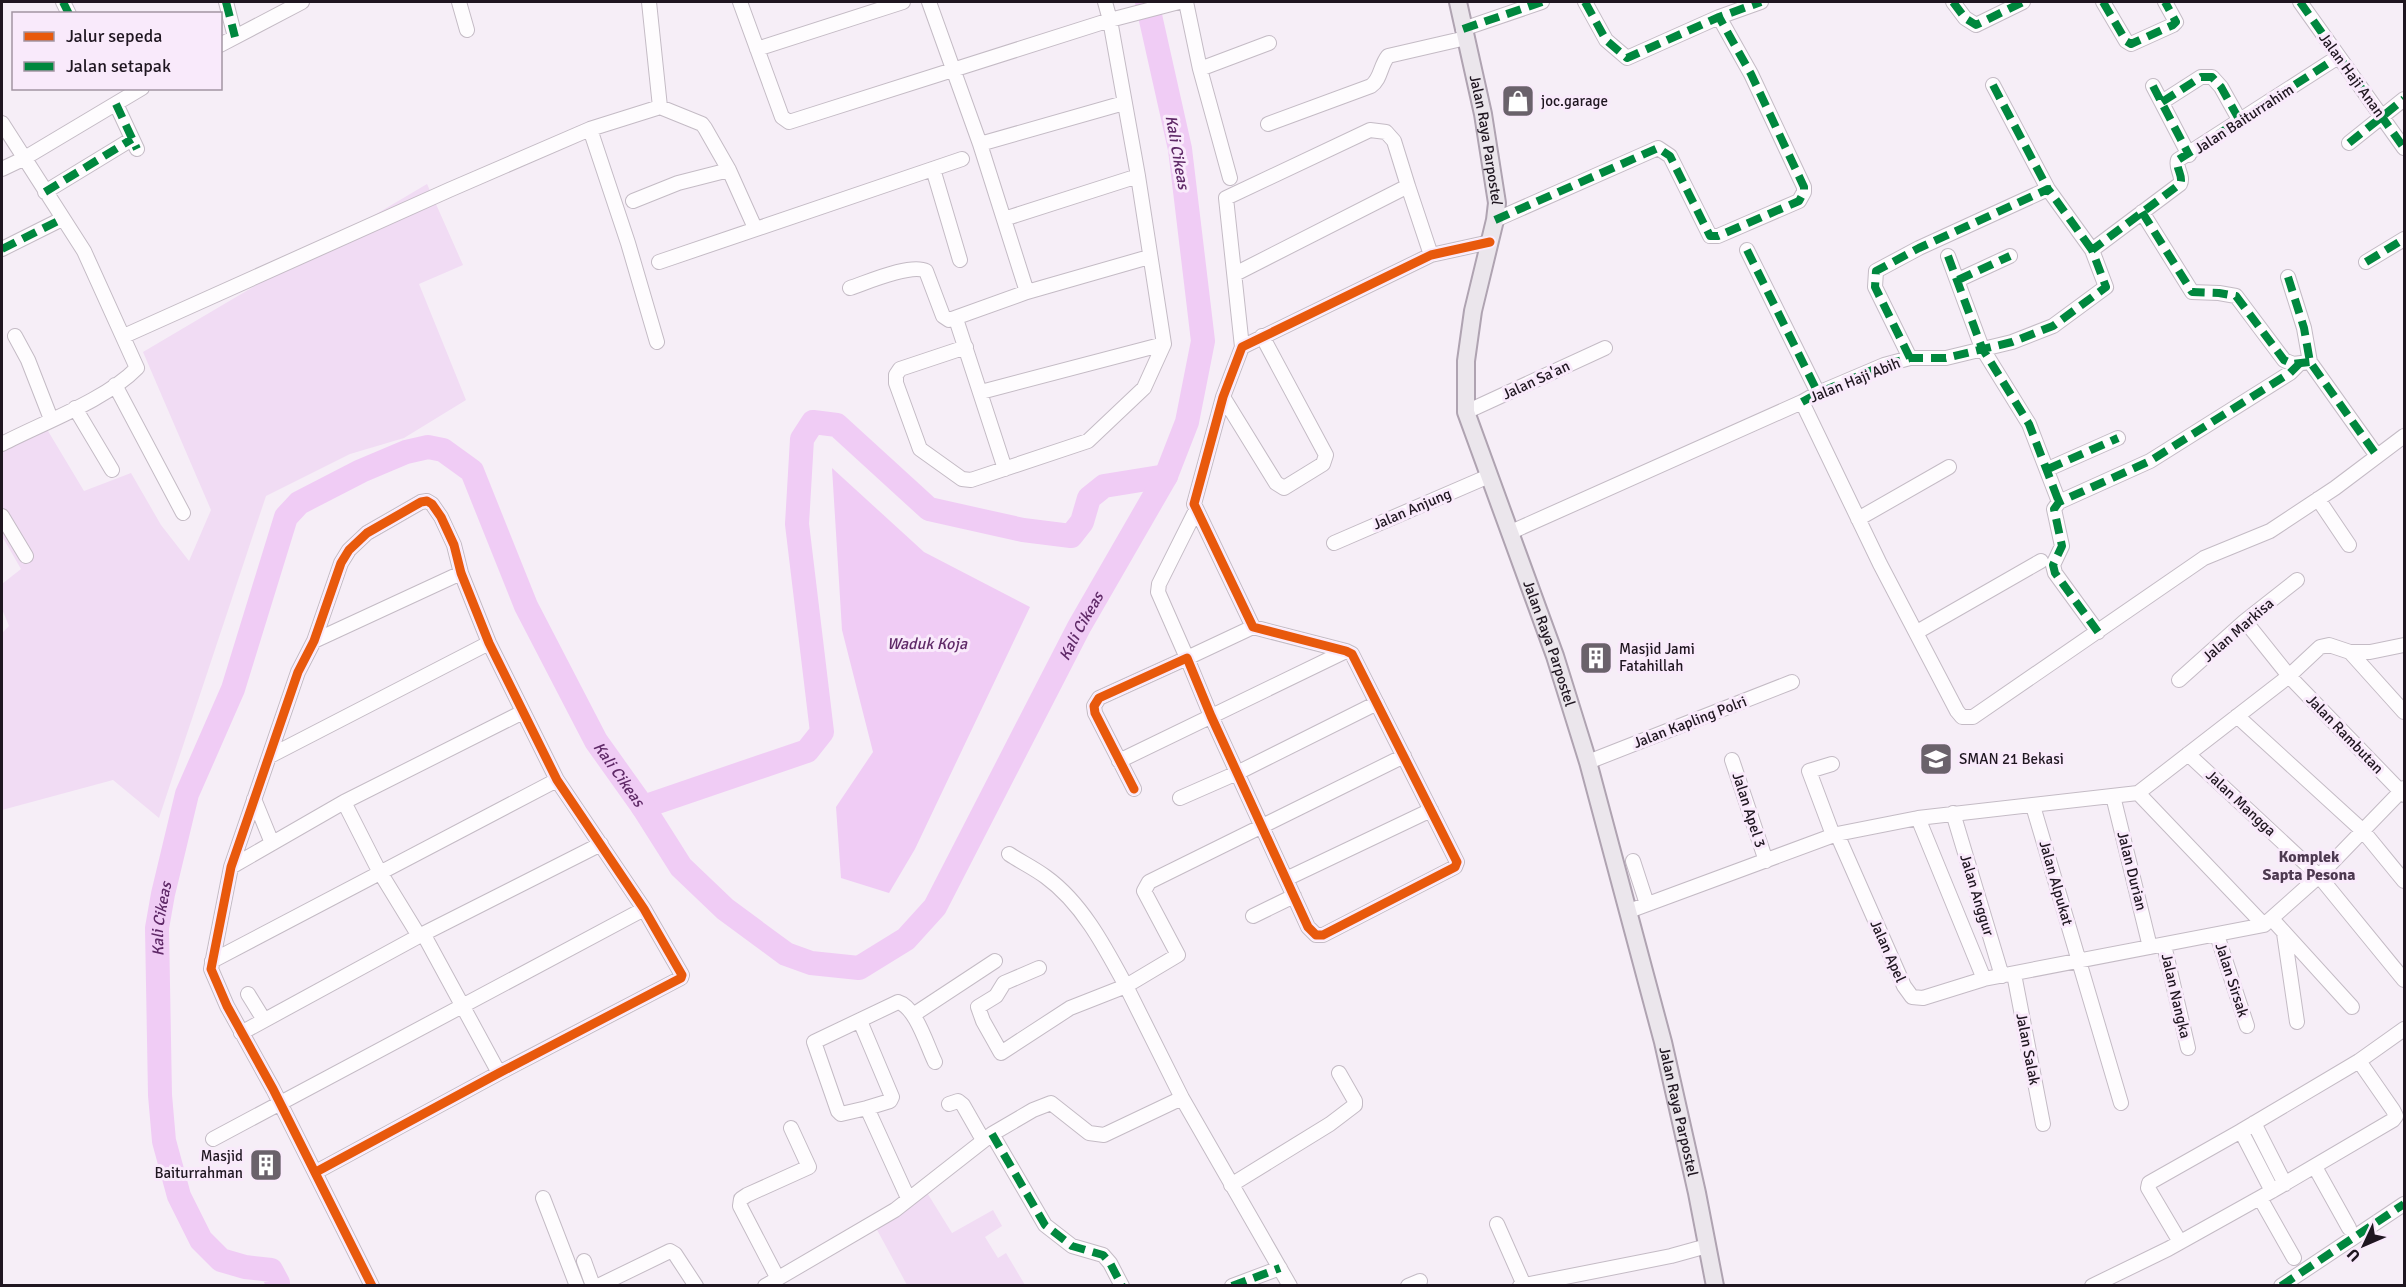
<svg xmlns="http://www.w3.org/2000/svg" width="2406" height="1287" viewBox="0 0 2406 1287" font-family="Signika,sans-serif">
<style>
.green{fill:#f1dcf4}
.water{fill:#f0ccf5}
.lines{fill:none;stroke-linecap:round;stroke-linejoin:round}
.river{stroke:#f0ccf5;stroke-width:24}
.minor-casing{stroke:#c4bbc5;stroke-width:16}
.major-casing{stroke:#afa3b1;stroke-width:20}
.minor{stroke:#fefcfe;stroke-width:14}
.major{stroke:#ebe6ec;stroke-width:16}
.quiet{stroke:#00873e;stroke-width:8;stroke-dasharray:15 8;stroke-linecap:butt}
.cycleway-casing{stroke:#f9eafb;stroke-width:13}
.cycleway{stroke:#e8590c;stroke-width:9}
.labels{text-anchor:middle;stroke-width:6;stroke-linejoin:round;paint-order:stroke}
.street-label{font-size:15px;fill:#1f1620;stroke:#f9eafb}
.poi-label{font-size:15px;fill:#1f1620;stroke:#f9eafb;text-anchor:start}
.water-label{font-size:16px;font-style:italic;fill:#5f2967;stroke:#f9eafb}
.neighbourhood-label{font-size:16px;font-weight:bold;fill:#4d3950;stroke:#f9eafb}
</style>
<rect width="100%" height="100%" fill="#f6eef7"/>
<!-- green -->
<path class="green" d="M427,184L463,265L419,284L466,400L404,438L350,454L266,496L159,818L113,780L2,810V633L9,626L2,609V584L21,569L2,536V447L45,426L84,491L131,473L161,525L189,561L211,510L143,352Z
M926,1191L952,1233L993,1210L1002,1226L985,1237L998,1258L1006,1253L1025,1285H907L876,1228L900,1215Z"/>
<!-- water -->
<path class="water" d="M832,468L924,552L1030,607L915,849L889,893L841,878L836,807L873,752L842,630Z"/>
<g class="lines">
<!-- river -->
<g class="river">
<path d="M643,807L807,751L822,732L797,524L802,439L813,422L837,425L929,509L1023,530L1071,536L1082,522L1089,498L1104,486L1166,476"/>
<path id="s1" d="M277,1286L278,1283L271,1270L245,1267L221,1260L201,1240L179,1196L164,1141L160,1095L157,928L163,894L187,794L233,689L286,517L299,503L361,471L406,452L428,447L443,450L472,471L526,606L596,741L643,807L681,867L725,909L786,954L811,963L859,968L906,939L935,907L1079,627L1166,476L1187,422L1203,341L1180,149L1147,2"/>
</g>
<defs>
<path id="minor" d="M63,2L69,14
M226,2L235,37
M459,2L467,30
M649,2L660,107
M740,2L782,117L789,122L1110,20L1179,2
M929,2L980,144L1027,292
M1186,2L1200,69
M1585,2L1606,40L1627,58L1719,17L1761,2
M1953,2L1965,18L1976,25L2023,2
M2103,2L2126,41L2131,44L2173,25L2176,22L2165,2
M2300,2L2404,148
M1463,29L1542,2
M220,45L302,2
M757,49L903,2
M1993,85L2048,189
M2153,86L2189,155
M2162,102L2201,77H2212L2221,87L2240,121
M116,104L137,149
M2,123L84,251L137,368C106,400 42,423 2,444
M1268,124L1371,86C1381,79 1380,66 1388,56L1466,38
M590,129L628,243L657,342
M2349,143L2404,99
M980,144L1124,103
M2,169L23,159L142,88
M933,169L960,260
M1230,178L1200,69L1269,43
M45,192L132,139
M633,201L678,183L729,170
M2142,212L2192,292L2219,293L2236,296L2284,360L2293,364L2310,362
M1004,219L1138,176
M1495,220L1658,148L1670,156L1710,236H1718L1799,201L1804,192V187L1751,74L1719,17
M2,249L62,219
M1747,250L1818,393
M1948,256L1982,348L2029,424L2059,502
M659,262L962,159
M2366,262L2404,239
M1235,274L1408,186L1431,255
M2288,277L2304,328L2310,362L2377,456
M1958,280L2010,256
M850,288C868,282 911,263 926,271L943,316L949,320L1027,292L1149,257
M956,319L1005,469
M15,336L28,360L51,419
M124,336L449,190L590,129L660,107L702,124L705,128L729,170L755,228
M966,347L900,369L896,375V383L920,449L962,479L971,480L1088,441L1144,388L1164,344L1138,176L1110,20L1105,2
M1242,347L1226,198L1370,130L1386,132L1394,141L1408,186
M1910,358L1875,287L1876,271L1919,248L2048,189L2092,250
M115,385L183,513
M981,392L1164,344
M1223,397L1276,483L1284,488L1323,464L1326,455L1262,336
M1802,402L1880,564L1957,711L1962,717H1973L2204,558L2270,531L2335,488L2404,436
M75,408L112,470
M1466,412L1605,348
M2048,469L2118,438
M2318,499L2349,545
M1196,510L1159,584L1158,592L1187,658L1253,627
M2,516L26,556
M1858,519L1949,467
M1511,532L1802,402L1818,393L1884,365L1910,358H1946L2012,342L2053,326L2106,287L2092,250L2180,184C2184,176 2175,168 2178,160L2338,57
M1334,543L1489,476
M2245,621L2289,676L2404,795
M1917,632L2041,561
M2098,632L2055,573L2053,565L2062,546L2054,509L2059,502L2150,461L2290,373L2299,364
M314,641L461,573
M2350,652L2404,712
M2179,680L2245,621L2297,580
M2237,716L2363,831L2404,881
M2188,754L2319,876L2404,980
M270,756L489,643
M1732,760L1766,861
M1119,761L1346,651
M1588,762L1792,682
M1832,764L1809,771L1833,835
M1134,789L1095,713L1094,706L1099,698L1187,658L1211,716L1308,927L1316,935H1323L1455,867L1457,862L1352,654L1346,651L1253,627L1194,504L1223,397L1242,347L1431,255L1490,242
M2138,793L2264,925
M2113,796L2150,947
M1180,798L1237,773L1377,703
M254,799L272,843
M344,802L378,869L419,936L425,937L499,1073
M2033,806L2121,1103
M1953,813L2002,976
M1918,818L1984,979L2264,925L2319,876L2404,788
M1837,834L1904,986L1912,997L1923,998L1984,979
M1009,854C1021,862 1034,868 1046,877C1082,903 1105,947 1126,986L1070,1008L1001,1053L983,1021L978,1007L996,996L1004,983L1039,968
M1633,861L1647,904
M231,867L344,802L523,712
M1286,879L1431,810
M1629,911L1837,834L1918,818L2138,793L2289,676L2320,647L2329,645L2350,652H2370L2404,645
M1253,916L1294,896
M2272,919L2352,1007
M2284,933L2297,1022
M2217,935L2247,1026
M2164,945L2188,1048
M212,961L557,780
M2014,974L2043,1124
M248,994L264,1020
M913,1015L995,961
M860,1021L892,1097L890,1101L867,1108
M241,1033L419,936L601,844
M949,1104L958,1101L963,1105L983,1140
M2254,1123L2285,1184
M992,1134L1045,1225L1072,1246L1103,1255L1110,1263L1122,1286
M213,1139L644,909
M2315,1167L2349,1228
M316,1172L499,1073L681,978L682,975L644,909L557,780L489,643L461,573L454,545L441,517L432,504L427,501L421,502L367,533L349,550L341,563L314,641L298,672L231,867L211,969L227,1006L273,1089L372,1286
M1231,1185L1330,1124L1355,1105V1101L1339,1073
M2272,1191L2241,1131L2359,1061L2404,1029
M543,1198L577,1286
M908,1198L867,1108L841,1114L838,1111L814,1042L898,1002C916,1007 927,1046 935,1062
M2260,1198L2294,1258
M1497,1224L1524,1285
M2180,1242L2148,1188L2149,1183L2241,1131
M584,1261L592,1283L598,1286
M777,1277L740,1206L741,1199L747,1195L809,1167L791,1128
M598,1286L670,1251L675,1254L696,1286
M765,1286L895,1210L992,1134L1033,1110L1051,1103L1089,1133L1104,1135L1182,1098
M1232,1286L1280,1268
M1290,1286L1182,1098L1126,986L1178,955L1144,891L1149,882L1404,756
M1408,1286L1420,1281
M1520,1286L1671,1256L1707,1246
M2092,1286L2168,1249L2272,1191L2393,1120L2396,1116L2393,1110L2359,1061
M2281,1286L2404,1204"/>
<g id="major">
<path id="s2" d="M1458,2L1483,114L1497,203L1495,220L1473,311L1466,361V412L1555,656L1588,762L1663,1042L1697,1193L1715,1286"/>
</g>
</defs>
<!-- minor casing -->
<use href="#minor" class="minor-casing"/>
<!-- major casing -->
<use href="#major" class="major-casing"/>
<!-- minor -->
<use href="#minor" class="minor"/>
<!-- major -->
<use href="#major" class="major"/>
<!-- quiet -->
<path class="quiet" d="M63,2L69,14
M226,2L235,37
M1585,2L1606,40L1627,58L1719,17L1761,2
M1953,2L1965,18L1976,25L2023,2
M2103,2L2126,41L2131,44L2173,25L2176,22L2165,2
M2300,2L2404,148
M1463,29L1542,2
M1993,85L2048,189
M2153,86L2189,155
M2162,102L2201,77H2212L2221,87L2240,121
M116,104L137,149
M2349,143L2404,99
M45,192L132,139
M2142,212L2192,292L2219,293L2236,296L2284,360L2293,364L2310,362
M1495,220L1658,148L1670,156L1710,236H1718L1799,201L1804,192V187L1751,74L1719,17
M2,249L62,219
M1747,250L1818,393
M1948,256L1982,348L2029,424L2059,502
M2366,262L2404,239
M2288,277L2304,328L2310,362L2377,456
M1958,280L2010,256
M1910,358L1875,287L1876,271L1919,248L2048,189L2092,250
M1802,402L1818,393L1884,365L1910,358H1946L2012,342L2053,326L2106,287L2092,250L2180,184C2184,176 2175,168 2178,160L2338,57
M2048,469L2118,438
M2098,632L2055,573L2053,565L2062,546L2054,509L2059,502L2150,461L2290,373L2299,364
M992,1134L1045,1225L1072,1246L1103,1255L1110,1263L1122,1286
M1232,1286L1280,1268
M2281,1286L2404,1204"/>
<defs>
<path id="cycleway" d="M1134,789L1095,713L1094,706L1099,698L1187,658L1211,716L1308,927L1316,935H1323L1455,867L1457,862L1352,654L1346,651L1253,627L1194,504L1223,397L1242,347L1431,255L1490,242
M316,1172L499,1073L681,978L682,975L644,909L557,780L489,643L461,573L454,545L441,517L432,504L427,501L421,502L367,533L349,550L341,563L314,641L298,672L231,867L211,969L227,1006L273,1089L372,1286"/>
</defs>
<!-- cycleway casing -->
<use href="#cycleway" class="cycleway-casing"/>
<!-- cycleway -->
<use href="#cycleway" class="cycleway"/>
</g>
<!-- icons -->
<defs>
<symbol id="shop-square" viewBox="-11 -11 22 22"><rect x="-9" y="-9" width="18" height="18" rx="4" fill="#6a626b" stroke="#f9eafb"/><path d="M-5-2.5h2.3a2.7 3.5 0 0 1 5.4 0H5L5.5 6h-11ZM-1.5-2.5h3a1.5 2.3 0 0 0-3 0Z" fill="#fff"/></symbol>
<symbol id="building-square" viewBox="-11 -11 22 22"><rect x="-9" y="-9" width="18" height="18" rx="4" fill="#6a626b" stroke="#f9eafb"/><path d="M-4-6H4V6H1V3H-1V6H-4ZM-2.5-4.3h1.7v1.8h-1.7ZM.8-4.3h1.7v1.8H.8ZM-2.5-1h1.7V.8h-1.7ZM.8-1h1.7V.8H.8Z" fill="#fff"/></symbol>
<symbol id="school-square" viewBox="-11 -11 22 22"><rect x="-9" y="-9" width="18" height="18" rx="4" fill="#6a626b" stroke="#f9eafb"/><path d="M0-5L7-2L0 1L-7-2ZM-4 1L0 2.5L4 1V4Q0 6-4 4Z" fill="#fff"/></symbol>
</defs>
<g fill-rule="evenodd">
<use href="#shop-square" x="1499" y="82" width="38" height="38"/>
<use href="#building-square" x="1577" y="639" width="38" height="38"/>
<use href="#school-square" x="1917" y="740" width="38" height="38"/>
<use href="#building-square" x="247" y="1146" width="38" height="38"/>
</g>
<g class="labels">
<!-- street labels -->
<g class="street-label">
<text transform="translate(2352 75) rotate(54)" y="5">Jalan Haji Anan</text>
<text transform="translate(2244 119) rotate(-33)" y="5">Jalan Baiturrahim</text>
<text dy="5" stroke="none"><textPath href="#s2" startOffset="141">Jalan Raya Parpostel</textPath></text>
<text transform="translate(1536 380) rotate(-25)" y="5">Jalan Sa'an</text>
<text transform="translate(1855 380) rotate(-22)" y="5">Jalan Haji Abih</text>
<text transform="translate(1412 509) rotate(-23)" y="5">Jalan Anjung</text>
<text transform="translate(2238 630) rotate(-41)" y="5">Jalan Markisa</text>
<text dy="5" stroke="none"><textPath href="#s2" startOffset="663">Jalan Raya Parpostel</textPath></text>
<text transform="translate(1690 722) rotate(-21)" y="5">Jalan Kapling Polri</text>
<text transform="translate(2345 734) rotate(46)" y="5">Jalan Rambutan</text>
<text transform="translate(2241 803) rotate(43)" y="5">Jalan Mangga</text>
<text transform="translate(1749 810) rotate(72)" y="5">Jalan Apel 3</text>
<text transform="translate(2132 871) rotate(76)" y="5">Jalan Durian</text>
<text transform="translate(2056 883) rotate(74)" y="5">Jalan Alpukat</text>
<text transform="translate(1977 895) rotate(73)" y="5">Jalan Anggur</text>
<text transform="translate(1888 951) rotate(66)" y="5">Jalan Apel</text>
<text transform="translate(2232 980) rotate(72)" y="5">Jalan Sirsak</text>
<text transform="translate(2176 996) rotate(77)" y="5">Jalan Nangka</text>
<text transform="translate(2028 1049) rotate(79)" y="5">Jalan Salak</text>
<text dy="5" stroke="none"><textPath href="#s2" startOffset="1149">Jalan Raya Parpostel</textPath></text>
</g>
<!-- poi labels -->
<g class="poi-label">
<text x="1541" y="106">joc.garage</text>
<text x="1619" y="654">Masjid Jami<tspan x="1619" dy="17">Fatahillah</tspan></text>
<text x="1959" y="764">SMAN 21 Bekasi</text>
<text x="243" y="1161" text-anchor="end">Masjid<tspan x="243" dy="17">Baiturrahman</tspan></text>
</g>
<!-- water labels -->
<g class="water-label">
<text transform="translate(1178 152) rotate(80)" y="6">Kali Cikeas</text>
<text dy="6" stroke="none"><textPath href="#s1" startOffset="2136">Kali Cikeas</textPath></text>
<text x="927" y="649">Waduk Koja</text>
<text dy="6" stroke="none"><textPath href="#s1" startOffset="1398">Kali Cikeas</textPath></text>
<text dy="6" stroke="none"><textPath href="#s1" startOffset="426">Kali Cikeas</textPath></text>
</g>
<!-- neighbourhood labels -->
<g class="neighbourhood-label">
<text x="2309" y="862">Komplek<tspan x="2309" dy="18">Sapta Pesona</tspan></text>
</g>
</g>
<!-- border -->
<rect width="2406" height="1287" fill="none" stroke="#1f1620" stroke-width="6"/>
<!-- legend -->
<rect x="12" y="12" width="210" height="78" fill="#f9eafb" stroke="#a295a3" stroke-width="1.5"/>
<rect x="24" y="32" width="30" height="9" fill="#e8590c" stroke="#a295a3" stroke-width="1.5"/>
<text x="66" y="42" font-size="18" fill="#1f1620">Jalur sepeda</text>
<rect x="24" y="62" width="30" height="9" fill="#00873e" stroke="#a295a3" stroke-width="1.5"/>
<text x="66" y="72" font-size="18" fill="#1f1620">Jalan setapak</text>
<!-- north arrow -->
<g transform="translate(2364 1245) rotate(226)" stroke="#f9eafb" stroke-width="4.5" paint-order="stroke">
<path d="M0-4.5L10 22L0 15L-10 22Z" fill="#1f1620"/>
<text y="-9" font-size="16" font-weight="bold" text-anchor="middle" fill="#1f1620">U</text>
</g>
</svg>
